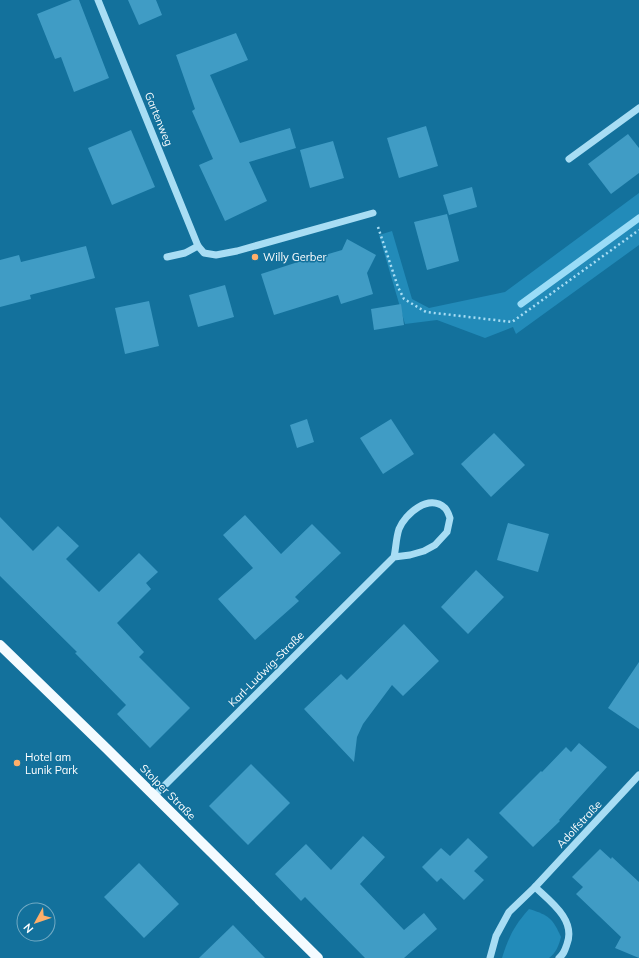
<svg xmlns="http://www.w3.org/2000/svg" width="639" height="958" font-family="Mulish,sans-serif">
<rect width="100%" height="100%" fill="#13719c"/>
<g fill="#228bb9">
<path d="M639,193V245L516,334L513,327L485,338L437,320L405,324L379,235L392,231L412,299L429,308L505,292Z"/>
<path d="M529,909C549,915 553,919 561,937C559,945 556,953 549,958H502C509,936 514,926 529,909Z"/>
</g>
<g fill="none" stroke-linecap="round" stroke-linejoin="round">
<path stroke="#9adcf7" stroke-width="7" d="M521,304L639,218"/>
</g>
<g fill="#409cc5">
<path d="M72,0H79L109,78L74,92L61,57L55,59L37,14Z"/>
<path d="M128,0H156L162,15L139,25Z"/>
<path d="M236,33L248,60L210,75L240,143L290,128L296,148L249,162L267,201L225,221L199,165L213,159L192,111L195,109L176,55Z"/>
<path d="M426,126L438,166L399,178L387,138Z"/>
<path d="M131,130L155,187L112,205L88,148Z"/>
<path d="M628,134L639,148V173L611,194L588,164Z"/>
<path d="M333,141L344,178L310,188L300,150Z"/>
<path d="M472,187L477,207L449,215L443,195Z"/>
<path d="M447,214L459,261L427,270L414,222Z"/>
<path d="M347,239L376,255L367,273L373,294L341,304L338,295L274,315L261,274L301,261V262L342,250Z"/>
<path d="M86,246L95,278L30,295L31,299L0,307V260L19,255L21,262Z"/>
<path d="M225,285L234,317L198,327L189,295Z"/>
<path d="M149,301L159,346L125,354L115,308Z"/>
<path d="M401,304L404,325L374,330L371,309Z"/>
<path d="M307,419L314,442L297,448L290,425Z"/>
<path d="M391,419L414,454L383,474L360,438Z"/>
<path d="M494,433L525,465L491,497L461,464Z"/>
<path d="M245,515L281,554L312,524L341,553L295,597L299,601L255,640L218,599L253,568L223,535Z"/>
<path d="M0,517L33,551L58,526L79,546L66,559L99,592L139,553L158,572L146,583L151,589L117,623L144,652L139,657L190,708L150,748L117,714L126,705L75,653L77,652L0,576Z"/>
<path d="M508,523L549,534L538,572L497,560Z"/>
<path d="M476,570L504,597L468,634L441,607Z"/>
<path d="M404,624L439,661L403,696L392,685L363,724L357,737L354,762L304,709L341,674L347,680Z"/>
<path d="M639,662V729L608,708Z"/>
<path d="M579,743L607,767L559,820L560,821L533,847L499,813L541,771L542,772L566,747L571,752Z"/>
<path d="M251,764L290,803L248,845L209,806Z"/>
<path d="M363,836L385,857L360,884L404,930L424,913L437,929L404,958H365L305,897L301,901L275,874L306,844L331,870Z"/>
<path d="M468,838L488,857L474,871L484,880L464,900L441,878L437,882L422,867L441,848L450,856Z"/>
<path d="M600,849L611,859L612,857L639,882V958L615,948L621,937L576,894L583,887L572,877Z"/>
<path d="M139,863L179,904L144,938L104,897Z"/>
<path d="M233,925L265,958H199Z"/>
</g>
<g fill="none" stroke-linecap="round" stroke-linejoin="round">
<path stroke="#a8ddf4" stroke-width="2.5" stroke-dasharray="2 3" stroke-linecap="butt" d="M378,227L398,287L404,299L426,312L512,322L639,230"/>
<g stroke="#a8ddf4" stroke-width="7">
<path d="M98,0L198,246L204,253L216,255L237,251L373,213"/>
<path d="M569,159L639,108"/>
<path d="M167,257L185,253L198,246"/>
<path d="M154,796L394,557L410,555L424,551L435,545L447,532L450,518C449,515 447,510 445,508C429,493 405,514 399,529C396,538 396,548 394,557"/>
<path d="M535,887C551,902 576,920 567,944C565,950 564,954 559,958"/>
<path d="M490,958L496,936L509,912L535,887L639,775"/>
</g>
<path stroke="#f4fbff" stroke-width="10" d="M0,645L106,748L318,958"/>
</g>
<g fill="#ffaf6a" stroke="#13719c" stroke-width="1.5">
<circle cx="255" cy="257" r="4"/>
<circle cx="17" cy="763" r="4"/>
</g>
<g text-anchor="middle" dominant-baseline="central" stroke-width="3" stroke-linejoin="round" paint-order="stroke">
<g font-size="11" fill="#fff" stroke="#13719c">
<text transform="translate(159 119) rotate(68)">Gartenweg</text>
<text transform="translate(266 669) rotate(-45)">Karl-Ludwig-Straße</text>
<text transform="translate(168 792) rotate(45)">Stolper Straße</text>
<text transform="translate(579 824) rotate(-47)">Adolfstraße</text>
</g>
<g font-size="11" fill="#fff" stroke="#13719c" text-anchor="start">
<text x="263" y="257">Willy Gerber</text>
<text x="25" y="757">Hotel am<tspan x="25" dy="13">Lunik Park</tspan></text>
</g>
</g>
<g transform="translate(36 922) rotate(230)"><circle r="19" fill="#13719c" stroke="#71aac4"/>
<path d="M0-3L7 15L0 10L-7 15Z" fill="#ffaf6a"/>
<text y="-6" font-size="11" font-weight="bold" text-anchor="middle" fill="#ffffff">N</text>
</g>
</svg>
